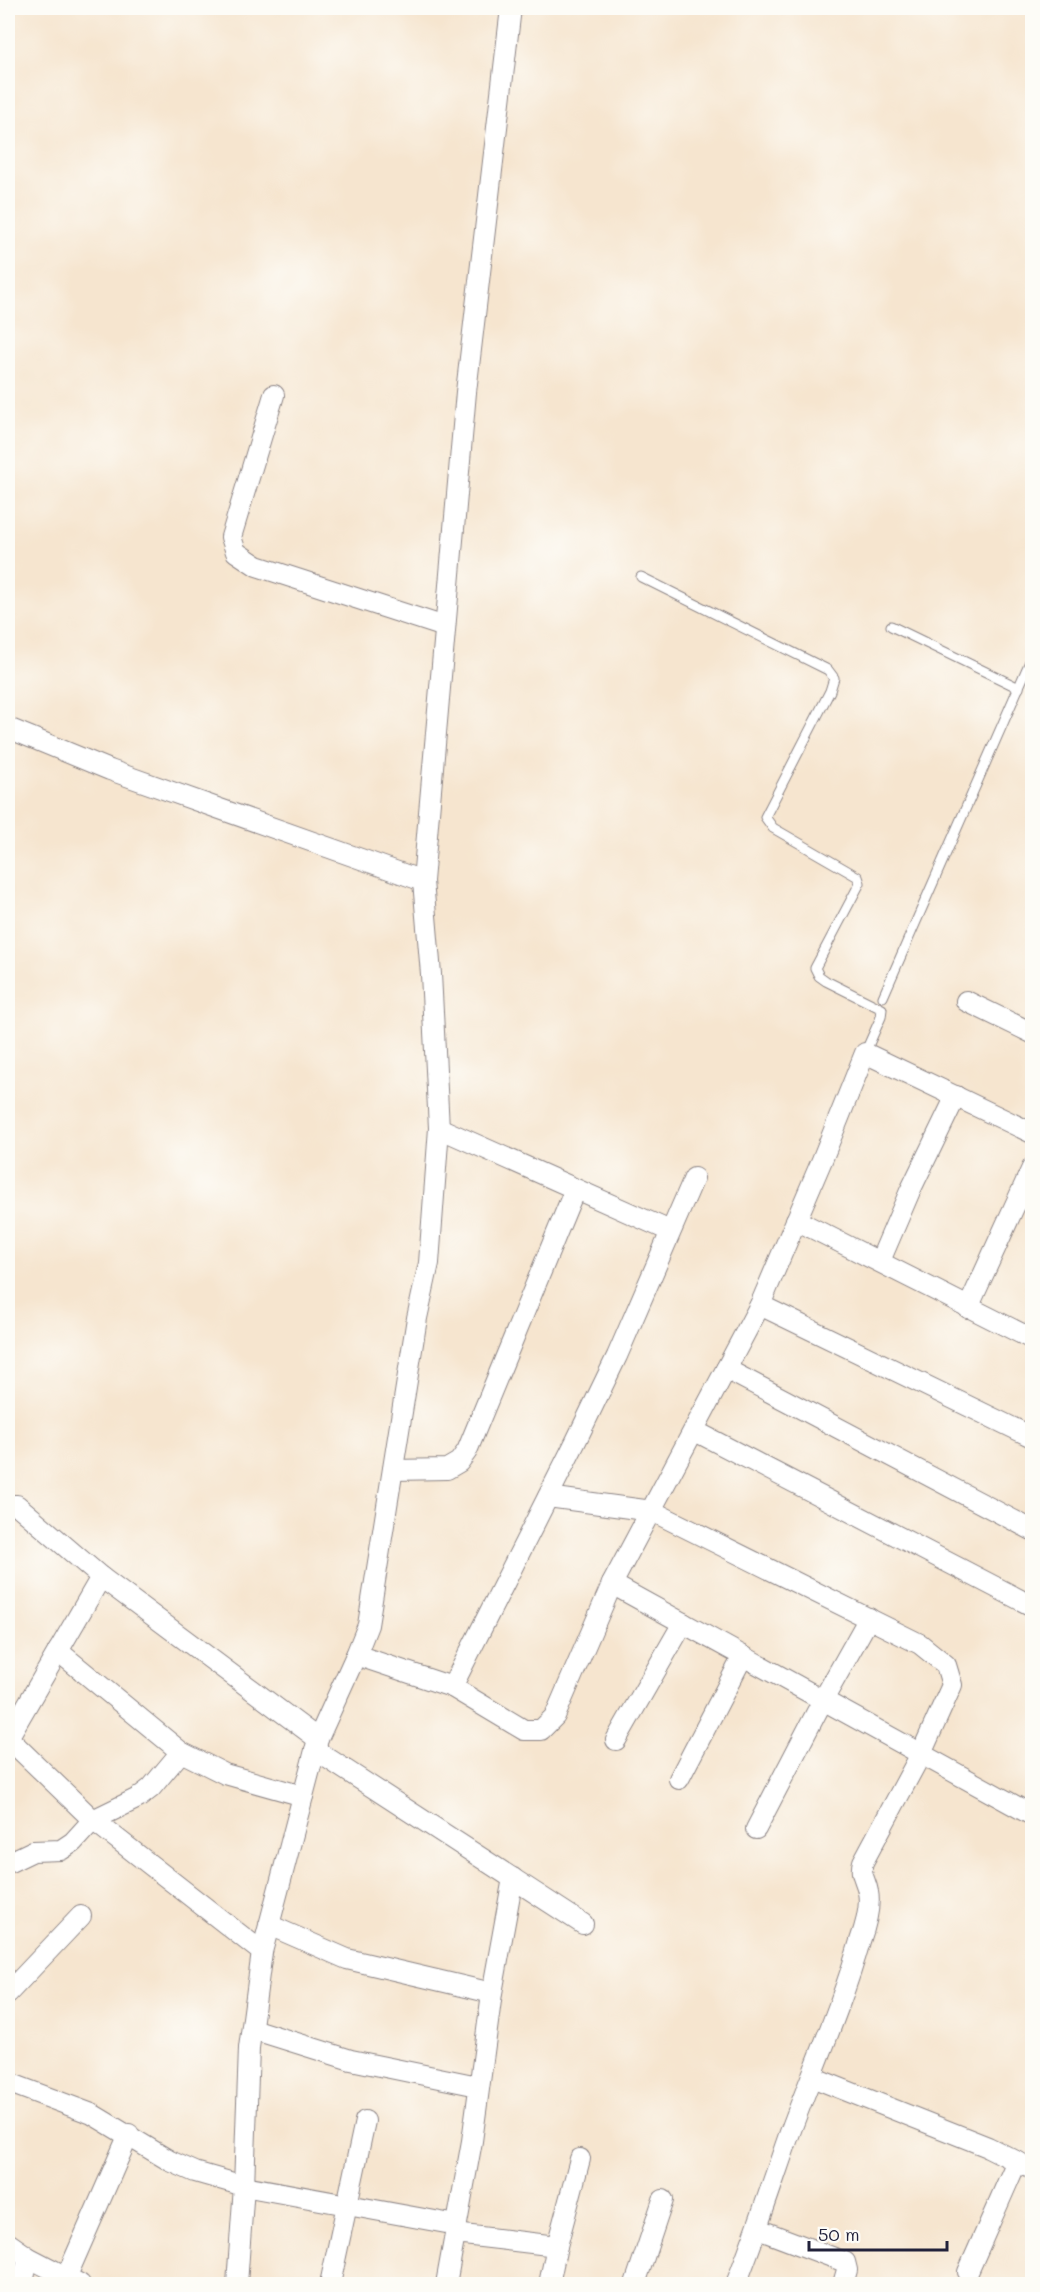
<svg xmlns="http://www.w3.org/2000/svg" width="1040" height="2292" font-family="Mali,sans-serif">
<rect width="100%" height="100%" fill="#fdfcf7"/>
<filter id="ink" filterUnits="userSpaceOnUse"><feTurbulence type="fractalNoise" baseFrequency=".0167" numOctaves="2"/><feDisplacementMap in="SourceGraphic" scale="12" xChannelSelector="R" yChannelSelector="G"/><feConvolveMatrix kernelMatrix="1 2 1 2 8 2 1 2 1" color-interpolation-filters="sRGB"/></filter>
<filter id="wash" filterUnits="userSpaceOnUse"><feTurbulence type="fractalNoise" baseFrequency=".008" numOctaves="4" result="noise"/><feDisplacementMap in="SourceGraphic" scale="24" xChannelSelector="R" yChannelSelector="G"/><feGaussianBlur stdDeviation="1.35" result="paint"/><feColorMatrix in="noise" values="0 0 0 0 0 0 0 0 0 0 0 0 0 0 0 0 0 1.4 0 .05"/><feComposite in="paint" operator="in"/></filter>
<g filter="url(#wash)">
<rect width="100%" height="100%" fill="#f6e5cf"/>
</g>
<g filter="url(#ink)">
<g fill="none" stroke-linecap="round" stroke-linejoin="round">
<g stroke="#8c8485" stroke-width="11">
<g id="lane">
<path d="M641,577L828,670L834,678L830,691L765,817L773,828L858,877L860,883L815,968L819,976L826,981L882,1009L881,1017L865,1053"/>
<path d="M891,626L1019,688"/>
<path d="M883,997L1032,657"/>
</g>
</g>
<g stroke="#8c8485" stroke-width="22">
<g id="street">
<path d="M274,395L231,537L236,552L257,566L445,627"/>
<path d="M8,728L110,770L423,881"/>
<path d="M966,1001L1032,1033"/>
<path d="M439,1128L670,1231"/>
<path d="M796,1220L1032,1339"/>
<path d="M880,1261L910,1191L956,1096"/>
<path d="M760,1305L1032,1437"/>
<path d="M968,1308L1032,1168"/>
<path d="M726,1369L1032,1530"/>
<path d="M695,1431L1032,1606"/>
<path d="M393,1470L447,1469L459,1462L467,1451L575,1189"/>
<path d="M548,1497L652,1511L920,1644L946,1665L952,1685L921,1754L863,1862C859,1875 866,1879 868,1892C871,1906 865,1927 860,1941C841,2008 812,2072 788,2138C771,2187 755,2236 736,2284"/>
<path d="M8,1505H17L101,1577L318,1739"/>
<path d="M612,1584L1032,1815"/>
<path d="M58,1651L181,1752L225,1774L303,1796"/>
<path d="M356,1655L452,1687L576,1441L617,1356L694,1178"/>
<path d="M452,1687L524,1730H541L555,1716L612,1584L760,1305L822,1160L865,1053L1032,1133"/>
<path d="M8,1738L101,1577"/>
<path d="M616,1740L683,1623"/>
<path d="M315,1750L583,1924"/>
<path d="M181,1752L151,1788L138,1798L93,1820L262,1952"/>
<path d="M679,1779L743,1656"/>
<path d="M756,1829L823,1700L869,1618"/>
<path d="M8,1863L33,1851L61,1850L73,1842L93,1820L8,1738"/>
<path d="M269,1925L347,1959L492,1993"/>
<path d="M8,1993L81,1916"/>
<path d="M252,2029L351,2060L478,2086"/>
<path d="M812,2077L988,2147L1032,2169"/>
<path d="M8,2085H15L92,2114L170,2161L195,2172L244,2186L457,2225"/>
<path d="M758,2229L845,2262L847,2270L843,2284"/>
<path d="M455,2234L557,2246L549,2284"/>
<path d="M8,2243L28,2257L80,2284"/>
<path d="M557,2246L580,2159"/>
<path d="M968,2272L1017,2161"/>
<path d="M66,2278L129,2134"/>
<path d="M23,2284L28,2257"/>
<path d="M237,2284L244,2186L249,2048L262,1952L318,1739L356,1655L368,1625L417,1318L429,1263L439,1128L431,974L423,881L466,392L511,8"/>
<path d="M330,2284L365,2121"/>
<path d="M446,2284L472,2141L492,1993L513,1878"/>
<path d="M635,2284L663,2200"/>
</g>
</g>
<use href="#lane" stroke="#fff" stroke-width="9"/>
<use href="#street" stroke="#fff" stroke-width="20"/>
</g>
</g>
<rect width="1040" height="2292" fill="none" stroke="#fdfcf7" stroke-width="30"/>
<path d="M809 2241v9h138v-9" fill="none" stroke="#22223b" stroke-width="3"/>
<text x="818" y="2241" font-size="18" fill="#22223b" stroke="#fdfcf7" stroke-width="4.5" paint-order="stroke">50 m</text>
</svg>
